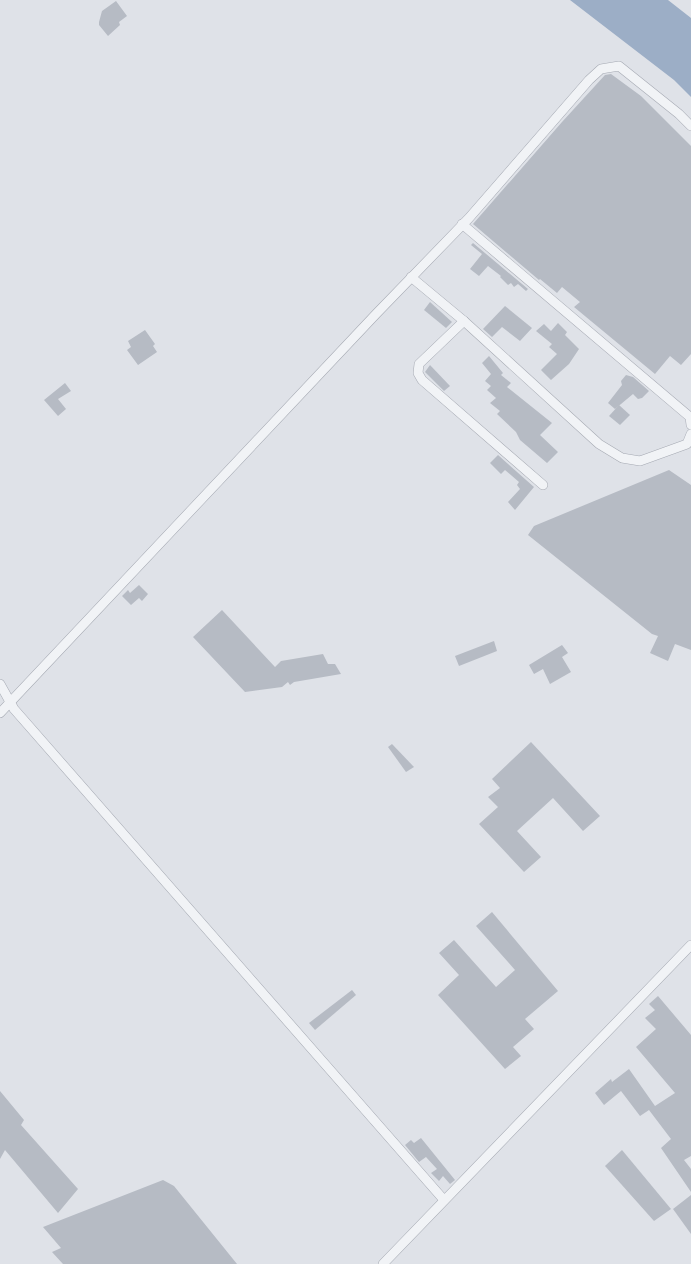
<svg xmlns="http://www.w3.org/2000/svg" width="691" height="1264" font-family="'PT Sans',sans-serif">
<rect width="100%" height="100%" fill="#dfe2e8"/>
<path fill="#9caec6" d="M570,0H668L691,18V97L674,80Z"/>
<g fill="#b6bbc4">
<path d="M116,1L127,16L119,22L120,25L108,36L99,25V22L102,11Z"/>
<path d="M611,74L641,96L691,146V354L681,365L670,356L655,374L574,307L580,302L562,287L557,293L540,279L539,280L473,224L562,122L605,75Z"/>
<path d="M473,243L528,289L526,291L518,284L514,287L511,283L508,285L500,277L501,276L488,266L479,276L470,269L482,254L471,245Z"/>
<path d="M430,302L452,322L446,328L424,310Z"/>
<path d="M505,306L532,328L520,341L502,327L492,337L483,329Z"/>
<path d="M558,323L567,332L565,335L579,349L569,364L551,380L541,370L557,354L549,347L552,344L536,331L544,324L551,331Z"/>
<path d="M145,330L155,344L153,346L157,352L138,365L127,350L131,347L128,341Z"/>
<path d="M489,356L503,373L501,375L511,383L507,387L552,423L540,435L558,452L547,463L520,440L516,432L497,414L500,411L490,403L496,398L487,390L491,386L485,381L491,374L482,363Z"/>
<path d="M430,365L450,386L444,391L425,372Z"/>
<path d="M626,375L633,377L649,391L642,398L638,399L633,394L615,409L608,403L622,385L621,381Z"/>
<path d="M65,383L71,391L58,399L66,409L58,416L44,400Z"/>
<path d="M619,405L630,415L620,425L609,416Z"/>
<path d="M498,455L534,487L515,510L508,502L520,489L517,485L519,482L505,470L501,474L490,463Z"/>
<path d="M669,470L691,485V650L675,644L668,661L650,653L658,636L652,634L528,535L534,526Z"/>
<path d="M139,585L148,594L142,601L139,598L131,605L122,596L128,590L130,593Z"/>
<path d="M222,610L275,667L281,661L323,654L328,664H335L341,674L294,682L290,685L288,682L282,687L245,692L193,637Z"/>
<path d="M494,641L497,651L459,666L455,656Z"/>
<path d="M562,645L568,653L562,657L571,672L550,684L543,669L534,674L529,665Z"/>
<path d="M531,742L600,816L583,831L553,798L517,831L541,857L524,872L479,824L498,807L488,797L500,788L492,779Z"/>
<path d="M392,744L414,767L406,772L388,747Z"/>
<path d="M492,912L558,991L525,1019L534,1029L513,1047L521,1056L505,1069L438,995L459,975L439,953L454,940L496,987L515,970L476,926Z"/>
<path d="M352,990L356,995L315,1030L309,1023Z"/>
<path d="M658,996L691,1035V1156L684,1160L691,1169V1192L661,1148L671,1139L649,1110L640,1116L621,1091L604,1105L595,1093L611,1079L612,1082L629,1069L655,1106L675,1093L636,1047L656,1029L645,1018L655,1010L649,1004Z"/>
<path d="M0,1091L24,1120L21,1125L78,1189L58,1213L5,1150L0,1159Z"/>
<path d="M421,1138L455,1180L450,1184L443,1176L439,1181L431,1173L437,1169L426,1157L419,1162L405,1145L411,1140L414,1143Z"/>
<path d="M622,1150L671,1209L654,1221L605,1166Z"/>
<path d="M163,1180L174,1186L237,1264H63L52,1252L61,1248L43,1227Z"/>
<path d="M691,1195V1234L673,1209Z"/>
</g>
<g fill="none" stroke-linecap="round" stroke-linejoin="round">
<g stroke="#a5a9b2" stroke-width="10">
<g id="street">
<path d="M462,224L690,417L691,425"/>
<path d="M411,277L464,321L599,444L622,458L640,461L687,444L691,434"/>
<path d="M464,321L419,364L418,373L422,380L543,485"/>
<path d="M0,684L14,709L444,1200"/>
<path d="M0,713L376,314L469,218L589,80L601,69L619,66L679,114L691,126"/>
<path d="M383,1264L691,945"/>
</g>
</g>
<use href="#street" stroke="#f1f3f6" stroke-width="9"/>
</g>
</svg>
